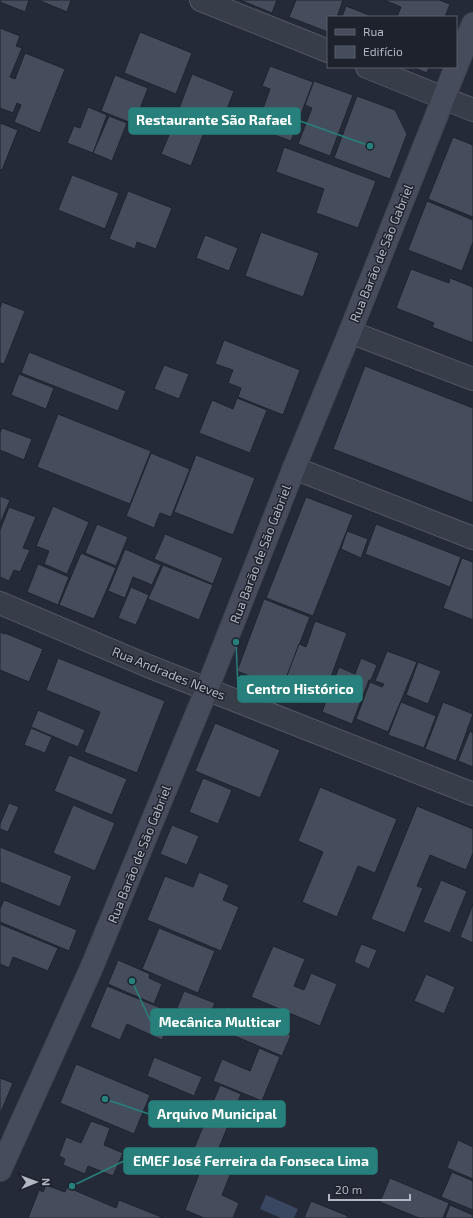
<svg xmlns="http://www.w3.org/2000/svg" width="473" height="1218" font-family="'Exo 2',sans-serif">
<rect width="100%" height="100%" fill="#242a38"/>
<path fill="#3a4760" d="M266,1195L298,1209L294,1218H281L260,1209Z"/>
<g fill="#454d5c" stroke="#1f242f">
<path d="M0,0H29L25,12L0,2Z"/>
<path d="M38,0H71L67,12Z"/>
<path d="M240,0H277L272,13Z"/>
<path d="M296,0H343L337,17H328V32L289,17Z"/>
<path d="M384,0H439L450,4L445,17H397L401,7Z"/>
<path d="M346,6L374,17H342Z"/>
<path d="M0,28L20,36L16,46L22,48L10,77L15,79L25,53L65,69L40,133L14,122L21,105L17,103L13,113L0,108Z"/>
<path d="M140,32L192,53L176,94L124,73Z"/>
<path d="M270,66L313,82L291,141L256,128L270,89L262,86Z"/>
<path d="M413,67H429L427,73Z"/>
<path d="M192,74L234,91L222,122L211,117L208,126L177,114Z"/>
<path d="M115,75L148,88L134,124L101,111Z"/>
<path d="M314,81L353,95L330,156L298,144L312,108L305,105Z"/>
<path d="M357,96L395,110L407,134L390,179L334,158Z"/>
<path d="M88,107L107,115L93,153L67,143L74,126L80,128Z"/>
<path d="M109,116L127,123L112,161L93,153Z"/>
<path d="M170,116L205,130L191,166L161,154L169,135L164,133Z"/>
<path d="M0,123L18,130L2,170H0Z"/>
<path d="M453,137L473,145V217L428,199Z"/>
<path d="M284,147L376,181L358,228L316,213L324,189L276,172Z"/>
<path d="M72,175L119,193L105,229L58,210Z"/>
<path d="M128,191L172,208L156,249L137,242L135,249L109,239Z"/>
<path d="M427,201L473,220V242L462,271L408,250Z"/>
<path d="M261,232L319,253L303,297L245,276Z"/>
<path d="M205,235L238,248L229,271L196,258Z"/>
<path d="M411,269L449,283L450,278L473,287V343L432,327L434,323L396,308Z"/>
<path d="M2,302L25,311L4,364L0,363V308Z"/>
<path d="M224,340L300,370L283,415L238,397L241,388L228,383L233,370L215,364Z"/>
<path d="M29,352L126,391L118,411L21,373Z"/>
<path d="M164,365L189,374L179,399L154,389Z"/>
<path d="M365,366L473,408V503L333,449Z"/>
<path d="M19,374L54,388L46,409L11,395Z"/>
<path d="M237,398L267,410L250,453L199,433L212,400L233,409Z"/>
<path d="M58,414L151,451L130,504L37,467Z"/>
<path d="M2,428L32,439L24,460L0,450V433Z"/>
<path d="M151,453L190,469L171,517L160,513L154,528L126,516Z"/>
<path d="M196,455L255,478L233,535L174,512Z"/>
<path d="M0,496L10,500L0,524Z"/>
<path d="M306,497L353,515L313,616L266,598Z"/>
<path d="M53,506L89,522L67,574L44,564L49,551L36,546Z"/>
<path d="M9,507L36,517L23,548L30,550L20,572L14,570L9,581L0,577V530Z"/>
<path d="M97,524L128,537L116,566L85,553Z"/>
<path d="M376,524L461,557L450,587L365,554Z"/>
<path d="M347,531L368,539L361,558L341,549Z"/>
<path d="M165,534L223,558L213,584L154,559Z"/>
<path d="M125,549L161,565L152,585L133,577L125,598L108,591Z"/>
<path d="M81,553L116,568L94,619L59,605Z"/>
<path d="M462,558L473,562V620L443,608Z"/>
<path d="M38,564L69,577L58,605L27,592Z"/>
<path d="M163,565L213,585L199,620L148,599Z"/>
<path d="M131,587L149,595L136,625L118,618Z"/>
<path d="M264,599L310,617L282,689L237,671Z"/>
<path d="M315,621L347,633L321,704L282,689L299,644L306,647Z"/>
<path d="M0,632L5,634V633L43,649L29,682L0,670Z"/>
<path d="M387,651L417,662L388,732L356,719L370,682L382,687L384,684L375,681Z"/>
<path d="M58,658L165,701L137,773L84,752L100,712L46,690Z"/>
<path d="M361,658L377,665L371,680H369L352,724L322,712L339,667L355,674Z"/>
<path d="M418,662L441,671L428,704L406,695Z"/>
<path d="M401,702L436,716L424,748L388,735Z"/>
<path d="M443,702L473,714L456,761L425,749Z"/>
<path d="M38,710L85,730L78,747L31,727Z"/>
<path d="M215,723L280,750L260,798L195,771Z"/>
<path d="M31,728L52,737L45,753L24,745Z"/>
<path d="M470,731L473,733V767L458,761Z"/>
<path d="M69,755L127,779L112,815L54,791Z"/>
<path d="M203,778L232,790L218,824L189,812Z"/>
<path d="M320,787L397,819L375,873L358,866L337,917L302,902L323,852L298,841Z"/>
<path d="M9,803L19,807L8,832L0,829V824Z"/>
<path d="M73,805L115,823L95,871L53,853Z"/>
<path d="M417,806L473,829V853L466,870L430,855L417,886L423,888L405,933L371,919Z"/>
<path d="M172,825L199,836L187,865L160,854Z"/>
<path d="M0,847L72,876L60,907L0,882Z"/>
<path d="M199,872L229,885L223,900L239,907L221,951L147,920L165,876L193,887Z"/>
<path d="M441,880L467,891L450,933L423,922Z"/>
<path d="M4,900L77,930L69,951L0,922V909Z"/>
<path d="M473,904V943L460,937Z"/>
<path d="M0,924L58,948L48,971L13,957L9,968L0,964Z"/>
<path d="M159,928L215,951L198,993L142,969Z"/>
<path d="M361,944L377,950L369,969L354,962Z"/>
<path d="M273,946L305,959L294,986L304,990L311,973L337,984L320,1026L251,997Z"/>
<path d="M118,960L150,974L149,978L162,984L154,1004L108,984Z"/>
<path d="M426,974L455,987L444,1014L414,1001Z"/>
<path d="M107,986L173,1013L162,1040L127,1024L120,1040L90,1027Z"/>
<path d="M184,991L215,1003L207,1021L177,1008Z"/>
<path d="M227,1007L291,1035L282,1056L218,1029Z"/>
<path d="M259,1048L280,1057L262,1101L213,1081L222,1059L250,1071Z"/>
<path d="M154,1057L202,1077L194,1096L147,1076Z"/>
<path d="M76,1064L150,1095L134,1134L60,1103Z"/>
<path d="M0,1078L13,1083L0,1114Z"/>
<path d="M220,1085L241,1094L212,1165L191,1156Z"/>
<path d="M91,1121L110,1128L104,1145L123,1153L113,1176L88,1166L85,1174L63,1165L65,1159L59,1156L66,1137L81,1143Z"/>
<path d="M458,1140L473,1147V1179L447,1168Z"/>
<path d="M203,1164L230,1175L222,1195L239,1203L233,1218H204L185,1210Z"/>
<path d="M452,1172L473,1181V1210L441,1197Z"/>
<path d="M390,1178L449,1203L443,1218H419L380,1202Z"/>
<path d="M46,1185L65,1192L67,1187L116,1208L119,1200L164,1218H28L39,1190L43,1192Z"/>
<path d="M311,1201L348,1216L347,1218H304Z"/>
<path d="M450,1205L473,1215V1218H445Z"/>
</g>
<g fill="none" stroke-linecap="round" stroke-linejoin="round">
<g stroke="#525763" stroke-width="24">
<g id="minor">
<path d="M201,0L328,51"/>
<path d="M367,67L473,110"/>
<path d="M350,332L473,379"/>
<path d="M294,468L473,538"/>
</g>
</g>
<g stroke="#525763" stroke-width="24">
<path id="tertiary" d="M0,603L148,666L473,794"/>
</g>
<g stroke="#404651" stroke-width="24">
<g id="secondary">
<path d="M456,67L473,24"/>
<path d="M0,1170L91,969L207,689L294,468L350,332L456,67"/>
</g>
</g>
<use href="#minor" stroke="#373d49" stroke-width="22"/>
<use href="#tertiary" stroke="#373d49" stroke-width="22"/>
<use href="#secondary" stroke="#464c5b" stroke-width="22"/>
</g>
<g text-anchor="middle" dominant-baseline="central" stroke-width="3" stroke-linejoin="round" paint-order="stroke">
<g font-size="13" fill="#b2b7c4" stroke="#1d222d">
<text transform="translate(381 253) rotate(-68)">Rua Barão de São Gabriel</text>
<text transform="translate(260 554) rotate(-69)">Rua Barão de São Gabriel</text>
<text transform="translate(169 673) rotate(22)">Rua Andrades Neves</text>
<text transform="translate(139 854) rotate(-68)">Rua Barão de São Gabriel</text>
</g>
</g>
<path fill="none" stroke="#27807b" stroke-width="1.5" d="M370 146L300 121M236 642L238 689M132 981L151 1022M105 1099L149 1114M72 1186L124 1161"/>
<g fill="#27807b" stroke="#1d222d" stroke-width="1.5">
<circle cx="370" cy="146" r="4"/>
<circle cx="236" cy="642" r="4"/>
<circle cx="132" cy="981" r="4"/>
<circle cx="105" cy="1099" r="4"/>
<circle cx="72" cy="1186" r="4"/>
</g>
<g fill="#27807b" stroke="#27807b" stroke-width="1.5">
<rect x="129" y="108" width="171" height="26" rx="4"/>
<rect x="238" y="676" width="124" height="26" rx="4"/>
<rect x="151" y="1009" width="138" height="26" rx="4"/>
<rect x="149" y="1101" width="136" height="26" rx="4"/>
<rect x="124" y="1148" width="253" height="26" rx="4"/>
</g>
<g font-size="14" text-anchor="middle" font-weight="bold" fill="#fff">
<text x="214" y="125">Restaurante São Rafael</text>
<text x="300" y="694">Centro Histórico</text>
<text x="220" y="1027">Mecânica Multicar</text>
<text x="217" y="1119">Arquivo Municipal</text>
<text x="251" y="1166">EMEF José Ferreira da Fonseca Lima</text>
</g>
<rect x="327" y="16" width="130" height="52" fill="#1d222d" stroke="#595e69"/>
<rect x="335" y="29" width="20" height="6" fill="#464c5b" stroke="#595e69"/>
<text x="363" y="36" font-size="12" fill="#b2b7c4">Rua</text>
<rect x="335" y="46" width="20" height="12" fill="#454d5c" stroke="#595e69"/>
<text x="363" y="56" font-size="12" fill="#b2b7c4">Edifício</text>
<g transform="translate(36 1182) rotate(89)" stroke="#1d222d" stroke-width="3" paint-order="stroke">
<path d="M0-3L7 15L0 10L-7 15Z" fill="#b2b7c4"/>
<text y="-6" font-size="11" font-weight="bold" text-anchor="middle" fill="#b2b7c4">N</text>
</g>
<path d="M329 1194v6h81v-6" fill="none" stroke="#b2b7c4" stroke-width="2"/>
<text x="335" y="1194" font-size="12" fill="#b2b7c4" stroke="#1d222d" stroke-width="3" paint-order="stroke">20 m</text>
</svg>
